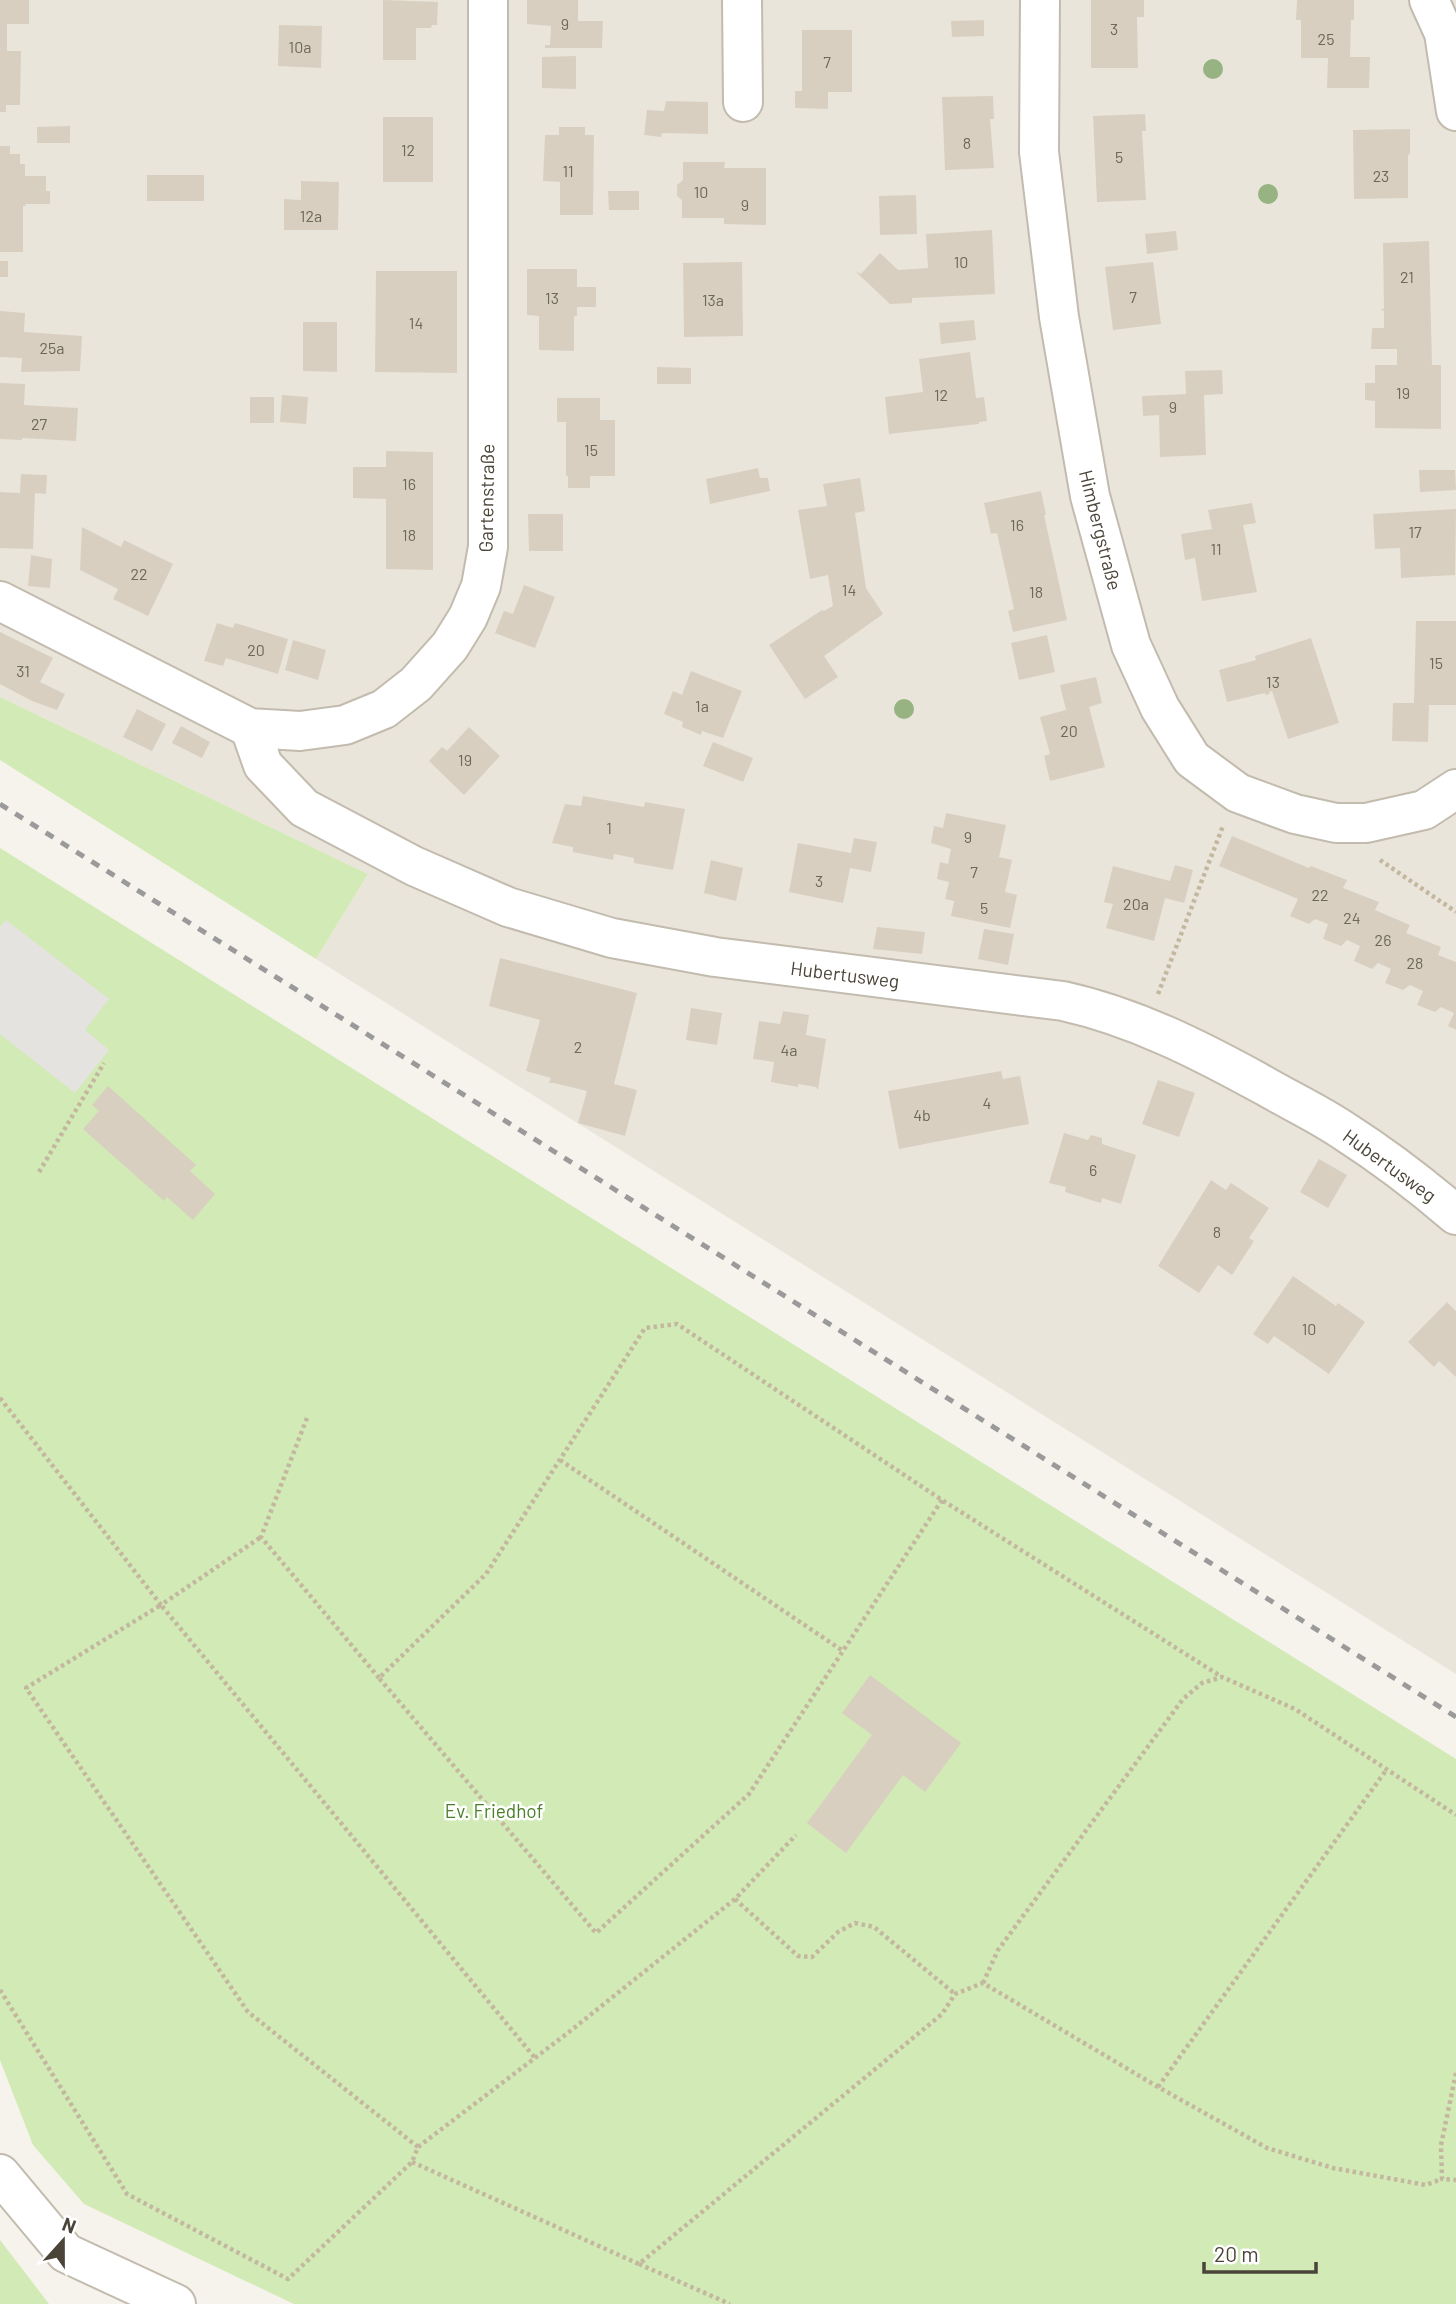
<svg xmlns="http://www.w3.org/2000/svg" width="1456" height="2304" font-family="Barlow,sans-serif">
<rect width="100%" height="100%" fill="#f6f3ec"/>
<path fill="#eae5da" d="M0,0H1456V1674L316,959L368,874L0,697Z"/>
<g fill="#d2eab5">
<path d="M0,697L368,874L316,959L0,760Z"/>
<path d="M0,848L1456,1759V2304H294L84,2204L33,2145L0,2060Z"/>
<path d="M0,2240L49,2304H0Z"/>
</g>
<path fill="#e5e3e0" d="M6,920L109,999L85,1030L109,1050L75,1093L0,1034V927Z"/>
<g fill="#d8cfc1">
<path d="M0,0H29V24H7V51H21L20,105H6V112H0Z"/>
<path d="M383,0L438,2L437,25H432L431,28H416V60H383Z"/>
<path d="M527,0H578V21H603L602,48H545V45H550L551,26L527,24Z"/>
<path d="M1091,0H1144V17H1137L1138,68H1091Z"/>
<path d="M1297,0H1354V20H1351L1350,57H1370L1369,88H1327L1328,58H1301V20H1296Z"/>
<path d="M984,20V36L952,37L951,21Z"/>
<path d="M279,25L322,26L321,68L278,66Z"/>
<path d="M802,30H852V92H828V109L795,108V91H802Z"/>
<path d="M576,56V89L542,88V57Z"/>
<path d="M993,96L994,119H990L994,168L945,170L942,97Z"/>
<path d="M666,101L708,102V134L662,133L661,137L644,135L647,110L664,111Z"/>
<path d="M1145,114L1146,131H1142L1146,200L1097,202L1093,116Z"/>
<rect x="383" y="117" width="50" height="65"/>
<path d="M70,126V143H37V127Z"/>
<path d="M559,127H585V135H594L593,215H560V182L543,181L545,135H559Z"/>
<path d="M1410,129V155L1408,154V198L1354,199L1353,130Z"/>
<path d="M0,146H10V154H20V164H25V176H46V191H50V204H25L26,206H23V252H0Z"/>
<path d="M683,162H725L724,168H766V225L724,224V218H682V200L677,196V185L683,180Z"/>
<rect x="147" y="175" width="57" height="26"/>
<path d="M301,181L339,182L338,230H284V199L301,200Z"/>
<path d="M608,191H639V210H609Z"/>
<path d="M916,195L917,234L880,235L879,196Z"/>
<path d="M992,230L995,294L912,298V303L890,304L855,271L861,274L880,253L898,270L928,268L926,234Z"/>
<path d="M1176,231L1178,250L1147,254L1145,234Z"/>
<path d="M1429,241L1432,365H1441V429L1375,428V401L1365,400V383H1375V365H1397V349H1371L1372,328H1384V311L1380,309H1384L1383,243Z"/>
<rect x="0" y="261" width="8" height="16"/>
<path d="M742,262L743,336L684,337L683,263Z"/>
<path d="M1153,262L1161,324L1113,330L1105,267Z"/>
<path d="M527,269H577V287H596V307H577V316H574V351L539,350V316L527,315Z"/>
<path d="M376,271H457V373L375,372Z"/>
<path d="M0,311L25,313L24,332L82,336L80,371L21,372L22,358L0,357Z"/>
<path d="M974,320L976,340L941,344L939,323Z"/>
<path d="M303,322H337V372L303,371Z"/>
<path d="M970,352L976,398L984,397L987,421L979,422V424L889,434L885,397L923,392L919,359Z"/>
<path d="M657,367L691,368V384H657Z"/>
<path d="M1222,370L1223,394L1204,395L1206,455L1160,457L1159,415L1143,416L1142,396L1186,394L1185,371Z"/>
<path d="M0,383L25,384L24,405L78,408L76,441L22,438V440L0,439Z"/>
<path d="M282,395L308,397L306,424L280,422Z"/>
<rect x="250" y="397" width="24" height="26"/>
<path d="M557,398H600V420H615V476H590V488H568V476H566V422H557Z"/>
<path d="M386,451L433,452V570L386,569V499L353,498V467H386Z"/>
<path d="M758,468L760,478H768L770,491L710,504L706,479Z"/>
<path d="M1419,470H1455L1456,490L1420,492Z"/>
<path d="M21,474L47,475L46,494L35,493L33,549L0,548V492L20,493Z"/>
<path d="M860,478L865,511L855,513L866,588L883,614L824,656L838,677L805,699L769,645L822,610L824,611L833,606L828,575L810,579L798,510L827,506L823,484Z"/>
<path d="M1041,491L1046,515H1044L1067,620L1013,632L1008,611L1014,609L997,533L991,534L984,503Z"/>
<path d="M1252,503L1256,523L1243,525L1257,592L1202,601L1195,558L1185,560L1181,534L1212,529L1208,510Z"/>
<path d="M1456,509L1455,575L1401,578L1400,548L1375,549L1373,514Z"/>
<path d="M528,514H563V551H529Z"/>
<path d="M82,527L121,547L124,540L173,564L148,616L113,599L118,589L80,570Z"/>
<path d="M31,555L52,559L50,588L28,586Z"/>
<path d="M524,585L555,597L535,648L495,633L504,611L513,614Z"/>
<path d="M1416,621H1456V705H1429L1428,742L1392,741L1393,703H1414Z"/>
<path d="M217,623L233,628L235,623L288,639L278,674L226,658L223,666L204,661Z"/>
<path d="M0,632L53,658L40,682L65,694L57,710L32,701L0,684Z"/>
<path d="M1047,635L1055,672L1019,680L1011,643Z"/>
<path d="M1311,638L1339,723L1288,739L1272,691L1269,692L1270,694L1265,695V693L1227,702L1219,670L1256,660L1255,656Z"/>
<path d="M293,640L326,650L318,680L285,670Z"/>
<path d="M691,671L742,691L723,738L702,731L701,735L682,727L683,722L664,714L673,691L682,695Z"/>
<path d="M1096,677L1102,703L1089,707L1105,767L1050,781L1044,756L1050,754L1040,717L1066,710L1060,685Z"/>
<path d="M137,709L166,724L152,751L123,737Z"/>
<path d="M181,726L210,742L202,758L172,743Z"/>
<path d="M469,727L500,756L464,795L429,761L442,747L447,751Z"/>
<path d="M713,742L753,758L743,782L703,766Z"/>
<path d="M583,796L644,807L645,802L685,809L673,870L634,863V858L614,854L613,860L573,852V847L552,843L565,804L581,806Z"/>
<path d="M946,813L1006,825L999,857L1012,860L1005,892L1017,895L1010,928L951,916L954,901L945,899L949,882L937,879L940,862L948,864L951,849L931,843L934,826L943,828Z"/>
<path d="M1232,836L1309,868L1311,866L1347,880L1343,888L1379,902L1375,910L1410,925L1406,933L1441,947L1438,955L1456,962V1030L1448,1026L1454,1013L1441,1007L1435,1012L1417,1005L1423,991L1410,985L1403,990L1385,983L1391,969L1378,963L1372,969L1354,961L1360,946L1347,940L1341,946L1323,939L1328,924L1315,919L1309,924L1290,916L1298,899L1219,866Z"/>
<path d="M854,838L877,842L871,872L850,868L843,903L789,892L798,843L851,853Z"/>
<path d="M711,860L743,868L736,901L704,893Z"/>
<path d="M1175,865L1193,870L1184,903L1165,898L1154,941L1106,928L1113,904L1104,902L1113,866L1170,881Z"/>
<path d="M877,927L925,932L922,954L873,949Z"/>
<path d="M984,929L1014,934L1008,965L978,959Z"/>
<path d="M500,958L637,993L614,1084L637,1090L625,1136L578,1123L587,1091L554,1083H549L551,1078L526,1071L540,1020L489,1006Z"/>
<path d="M691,1008L722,1013L717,1045L686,1040Z"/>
<path d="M783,1011L809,1015L806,1035L826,1039L818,1090L816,1087L798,1084V1087L771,1082L774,1062L753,1059L759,1021L780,1024Z"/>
<path d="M1001,1071L1003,1079L1020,1076L1029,1124L899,1149L888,1091Z"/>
<path d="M1158,1080L1195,1093L1179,1137L1142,1124Z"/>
<path d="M108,1086L196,1165L190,1171L215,1194L193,1220L167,1197L164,1201L83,1129L99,1111L92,1105Z"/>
<path d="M1064,1133L1088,1140L1091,1135L1102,1138V1144L1136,1155L1121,1204L1102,1198L1101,1203L1065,1192L1066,1187L1049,1183Z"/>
<path d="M1319,1159L1347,1175L1328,1208L1300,1192Z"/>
<path d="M1211,1180L1226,1190L1231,1183L1269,1208L1249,1238L1254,1241L1232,1275L1218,1265L1199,1293L1158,1266Z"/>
<path d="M1293,1276L1336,1306L1338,1303L1365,1322L1329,1374L1274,1336L1268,1344L1253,1334Z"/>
<path d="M1447,1302L1456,1311V1377L1439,1361L1434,1367L1408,1342Z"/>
<path d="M870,1675L961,1743L925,1792L903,1775L846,1853L807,1823L872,1735L842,1713Z"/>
</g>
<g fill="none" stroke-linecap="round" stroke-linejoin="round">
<g stroke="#c2bbae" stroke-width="42">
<g id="minor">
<path d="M742,0L743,102"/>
<path d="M1040,0L1039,152L1059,317L1090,496L1131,645L1160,708L1192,759L1238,793L1295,814L1336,823H1366L1424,810L1456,789"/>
<path d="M1429,0L1444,33L1456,111"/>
<path d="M0,601L250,728L300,731L345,725L384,709L416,684L450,646L468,617L481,586L488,547V0"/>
<path d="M250,728L263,765L304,808L414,866L508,907L612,938L715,957L1063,1001C1135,1017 1200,1050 1265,1086C1291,1101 1319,1114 1344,1131C1383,1156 1421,1185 1456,1215"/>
<path d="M0,2174L66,2253L176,2304"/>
</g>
</g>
<g stroke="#c4b79f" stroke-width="4.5" stroke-dasharray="3.5 3.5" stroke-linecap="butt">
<path d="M1380,860L1456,912"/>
<path d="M1158,994L1223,826"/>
<path d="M39,1172L104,1063"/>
<path d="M0,1398L161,1605L261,1537"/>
<path d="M307,1418L261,1537L379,1678"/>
<path d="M560,1460L843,1651"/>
<path d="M942,1500L749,1794L596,1933L379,1678L486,1574L645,1328L677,1324L942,1500L1222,1677"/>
<path d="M735,1899L798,1956L812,1957L838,1932L855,1923L874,1927L955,1994"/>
<path d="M983,1983L998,1950L1183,1699L1202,1683L1222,1677L1295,1709L1456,1815"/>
<path d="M0,1990L127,2194L288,2279L412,2162L418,2147L569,2032L735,1899L796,1835"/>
<path d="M1456,2073L1441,2145L1442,2179L1456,2180"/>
<path d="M1158,2087L1387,1769"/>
<path d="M418,2147L248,2012L26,1688L161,1605L535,2058"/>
<path d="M412,2162L639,2264L942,2014L955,1994L983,1983L1158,2087L1267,2148L1333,2168L1426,2185L1442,2179"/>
<path d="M639,2264L730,2304"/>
</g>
<use href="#minor" stroke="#fff" stroke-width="38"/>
<path stroke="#9a9a9a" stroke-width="5" stroke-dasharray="9 9" stroke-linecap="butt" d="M0,804L1456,1717"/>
</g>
<g fill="#97b381">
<circle cx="1213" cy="69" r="10"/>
<circle cx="1268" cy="194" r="10"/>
<circle cx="904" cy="709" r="10"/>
</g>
<g text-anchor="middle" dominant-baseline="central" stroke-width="5" stroke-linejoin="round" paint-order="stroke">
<g font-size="16" fill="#6e675b">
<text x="565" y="23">9</text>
<text x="1114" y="28">3</text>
<text x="1326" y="38">25</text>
<text x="300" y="46">10a</text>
<text x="827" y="61">7</text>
<text x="967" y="142">8</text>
<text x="408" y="149">12</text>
<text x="1119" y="156">5</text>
<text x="568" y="170">11</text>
<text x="1381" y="175">23</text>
<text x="701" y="191">10</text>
<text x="745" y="204">9</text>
<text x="311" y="215">12a</text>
<text x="961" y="261">10</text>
<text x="1407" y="276">21</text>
<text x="1133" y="296">7</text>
<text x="552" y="297">13</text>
<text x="713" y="299">13a</text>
<text x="416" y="322">14</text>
<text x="52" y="347">25a</text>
<text x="1403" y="392">19</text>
<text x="941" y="394">12</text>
<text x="1173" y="406">9</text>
<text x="39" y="423">27</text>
<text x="591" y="449">15</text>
<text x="409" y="483">16</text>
<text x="1017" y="524">16</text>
<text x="1415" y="531">17</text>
<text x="409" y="534">18</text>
<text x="1216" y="548">11</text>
<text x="139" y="573">22</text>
<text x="849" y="589">14</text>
<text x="1036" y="591">18</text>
<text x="256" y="649">20</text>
<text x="1436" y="662">15</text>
<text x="23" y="670">31</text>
<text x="1273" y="681">13</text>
<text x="702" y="705">1a</text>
<text x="1069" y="730">20</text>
<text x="465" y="759">19</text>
<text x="609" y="827">1</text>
<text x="968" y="836">9</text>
<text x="974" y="871">7</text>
<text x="819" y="880">3</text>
<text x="1320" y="894">22</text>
<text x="1136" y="903">20a</text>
<text x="984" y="907">5</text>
<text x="1352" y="917">24</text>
<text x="1383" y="939">26</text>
<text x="1415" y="962">28</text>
<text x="578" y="1046">2</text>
<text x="789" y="1049">4a</text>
<text x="987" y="1102">4</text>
<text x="922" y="1114">4b</text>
<text x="1093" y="1169">6</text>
<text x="1217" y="1231">8</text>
<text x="1309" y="1328">10</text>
</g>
<g font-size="19" fill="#4b4439" stroke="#fff">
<text transform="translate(486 498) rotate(-89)">Gartenstraße</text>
<text transform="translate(1101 530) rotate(76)">Himbergstraße</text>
<text transform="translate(845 974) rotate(7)">Hubertusweg</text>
<text transform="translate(1390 1165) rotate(36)">Hubertusweg</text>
</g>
<g font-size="19" fill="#4a7f2a" stroke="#fff">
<text x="494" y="1810">Ev. Friedhof</text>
</g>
</g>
<g transform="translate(63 2241) rotate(21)" stroke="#ffffff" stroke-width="5" paint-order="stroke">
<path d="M0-5L12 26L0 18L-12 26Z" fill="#4b4439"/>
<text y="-10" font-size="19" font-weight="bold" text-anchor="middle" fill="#4b4439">N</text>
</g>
<path d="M1204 2262v10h112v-10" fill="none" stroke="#4b4439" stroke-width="3.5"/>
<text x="1214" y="2262" font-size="21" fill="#4b4439" stroke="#ffffff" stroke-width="5" paint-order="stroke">20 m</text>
</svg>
